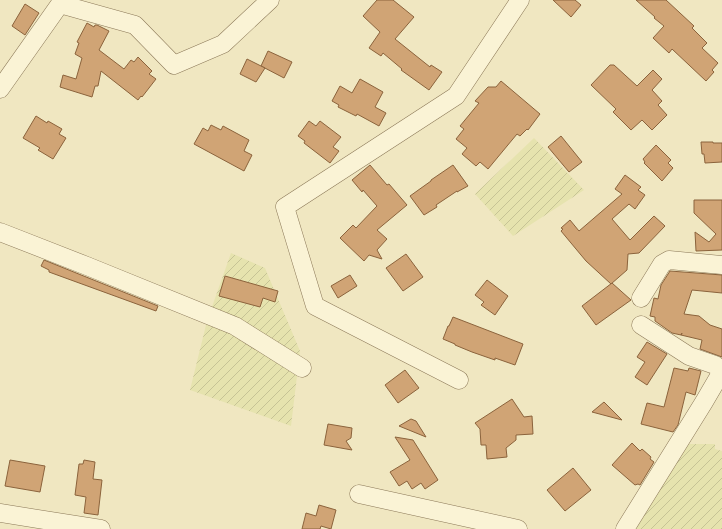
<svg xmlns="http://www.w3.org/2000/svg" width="722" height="529" font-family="'Roboto Serif',serif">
<defs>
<pattern id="farmland-furrows" width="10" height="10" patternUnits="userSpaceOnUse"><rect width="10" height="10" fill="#e6e3ae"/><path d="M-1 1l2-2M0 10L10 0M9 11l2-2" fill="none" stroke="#c6c395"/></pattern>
</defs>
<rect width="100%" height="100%" fill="#f0e7c1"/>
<g fill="url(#farmland-furrows)">
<path d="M534,138L584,190L513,236L475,194Z"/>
<path d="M231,253L265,268L300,351L291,426L190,390L207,321Z"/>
<path d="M683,444H715V449L722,451V529H630Z"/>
</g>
<g fill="#d0a475" stroke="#8b633c">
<path d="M377,0H393L414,17L395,39L430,67L431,65L442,72L429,90L401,70L402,69L383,53L381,56L369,48L380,32L363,16Z"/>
<path d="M553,0H575L581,5L571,17Z"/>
<path d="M636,0H666L694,26L692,28L707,43L702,48L718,63L712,70L714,72L706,81L672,49L669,53L653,38L664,26L654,18L655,17Z"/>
<path d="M25,4L39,13L25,35L12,26Z"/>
<path d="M87,23L94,27L95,25H97L109,31L99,50L124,69L131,60L134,62L138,57L152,71L149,74L156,79L142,97L141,96L138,100L101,71L98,86H95L92,97L60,87L63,75L76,79L82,58L75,54L79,43L77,42Z"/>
<path d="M268,51L292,62L284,78L261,66Z"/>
<path d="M247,59L265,68L256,82L240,74Z"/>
<path d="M610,65H614L637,86L653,70L662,79L652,90L662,101L658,105L667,115L652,130L642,120L631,130L613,112L616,109L591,85Z"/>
<path d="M360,79L383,92L375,107L386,113L379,126L357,114L356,116L338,107L339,105L332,101L340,86L352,93Z"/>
<path d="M501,81L540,114L528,130L527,129L520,136L517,134L488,169L480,162L476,166L462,154L467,148L456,139L464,129L460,126L479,103L475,101L488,87H496Z"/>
<path d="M36,116L47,123L48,121L62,129L59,134L66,138L53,159L38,150L40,148L23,138Z"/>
<path d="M309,121L316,126L320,121L341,137L333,147L339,151L330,163L304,143L305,141L298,136Z"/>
<path d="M211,125L221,130L223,126L249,140L244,151L252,155L244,171L194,144L203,128L208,131Z"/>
<path d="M561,136L582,162L569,172L548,147Z"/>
<path d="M701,142H713V143H722V162L705,163L704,154H702Z"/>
<path d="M656,145L671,160L668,163L673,168L662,181L644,163L645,162L643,159Z"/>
<path d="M370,165L387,185L389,184L407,205L377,230L387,239L377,250L382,259L369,255L364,261L340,238L353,225L356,228L377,206L363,190L362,192L352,180Z"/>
<path d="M453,165L468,186L457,192V191L436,205L437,207L424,215L410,196L431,181V180Z"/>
<path d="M625,175L641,187L638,190L645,195L635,209L629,204L612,219L630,240L654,216L665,226L639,253L628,254L627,270L611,284L586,261L561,231L563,229L561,228L570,220L579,231L622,194L615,189Z"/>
<path d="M694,200H722V250L696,251L695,232L709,242L716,234L694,213Z"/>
<path d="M406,254L423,277L403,291L386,268Z"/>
<path d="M44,260L158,306L156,311L49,272V270L41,266Z"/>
<path d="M670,271L722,275V293L692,290L684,314L699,316L710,325L722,329V357L700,349L702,340L681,335L682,333L681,335L672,333L655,321V317L650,316L654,298L658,299L661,285Z"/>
<path d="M350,275L357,286L338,298L331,286Z"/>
<path d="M225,276L278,291L275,302L263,298L260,307L219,296Z"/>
<path d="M487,280L508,296L495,315L481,305L484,302L475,295Z"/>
<path d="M612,283L631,300L596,325L582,306Z"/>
<path d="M453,317L523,344L515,365L495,358V360L472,352L455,345V344L443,339L448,326H449Z"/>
<path d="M647,342L667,354L647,385L635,377L645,362L637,357Z"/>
<path d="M674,368L688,371L689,368L701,371L695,395L686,392L678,425L673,432L641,424L647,403L664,407Z"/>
<path d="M405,370L419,388L398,403L385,385Z"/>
<path d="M512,399L524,417L532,416L533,434L516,435V440L506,448L507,457L487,459L486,445H481L480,429L475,423Z"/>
<path d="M604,402L622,420L592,412Z"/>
<path d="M411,419L416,421L426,437L399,426Z"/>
<path d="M328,424L352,428L351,438L346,441L352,450L324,445Z"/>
<path d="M395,437L413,440L438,480L425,489L421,483L412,489L407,481L399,486L390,472L410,460Z"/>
<path d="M632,443L640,451L642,449L651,457L650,459L654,462L640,485L638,484L635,485L612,465Z"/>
<path d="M10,460L45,466L40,492L5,486Z"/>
<path d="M84,460L95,462L93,479L102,480L98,515L84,513L86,497L75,495L79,464H83Z"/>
<path d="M573,468L591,490L565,511L547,490Z"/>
<path d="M319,505L336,510L331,529L321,526L320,529H302L306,513L316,516Z"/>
</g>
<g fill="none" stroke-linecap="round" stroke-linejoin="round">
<g stroke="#8b7858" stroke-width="19">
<g id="minor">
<path d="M0,89L60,4L135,25L174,65L223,44L270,0"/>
<path d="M0,232L87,266L235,326L302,368"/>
<path d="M641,298L662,264L669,260L722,265"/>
<path d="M459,380L315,306L285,207L456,96L520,0"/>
<path d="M359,494L518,529"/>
<path d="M0,513L101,529"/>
<path d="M625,529L704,402L718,378L720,372L719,368L715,365L689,356L641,325"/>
</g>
</g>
<use href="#minor" stroke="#faf3d5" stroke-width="18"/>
</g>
</svg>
